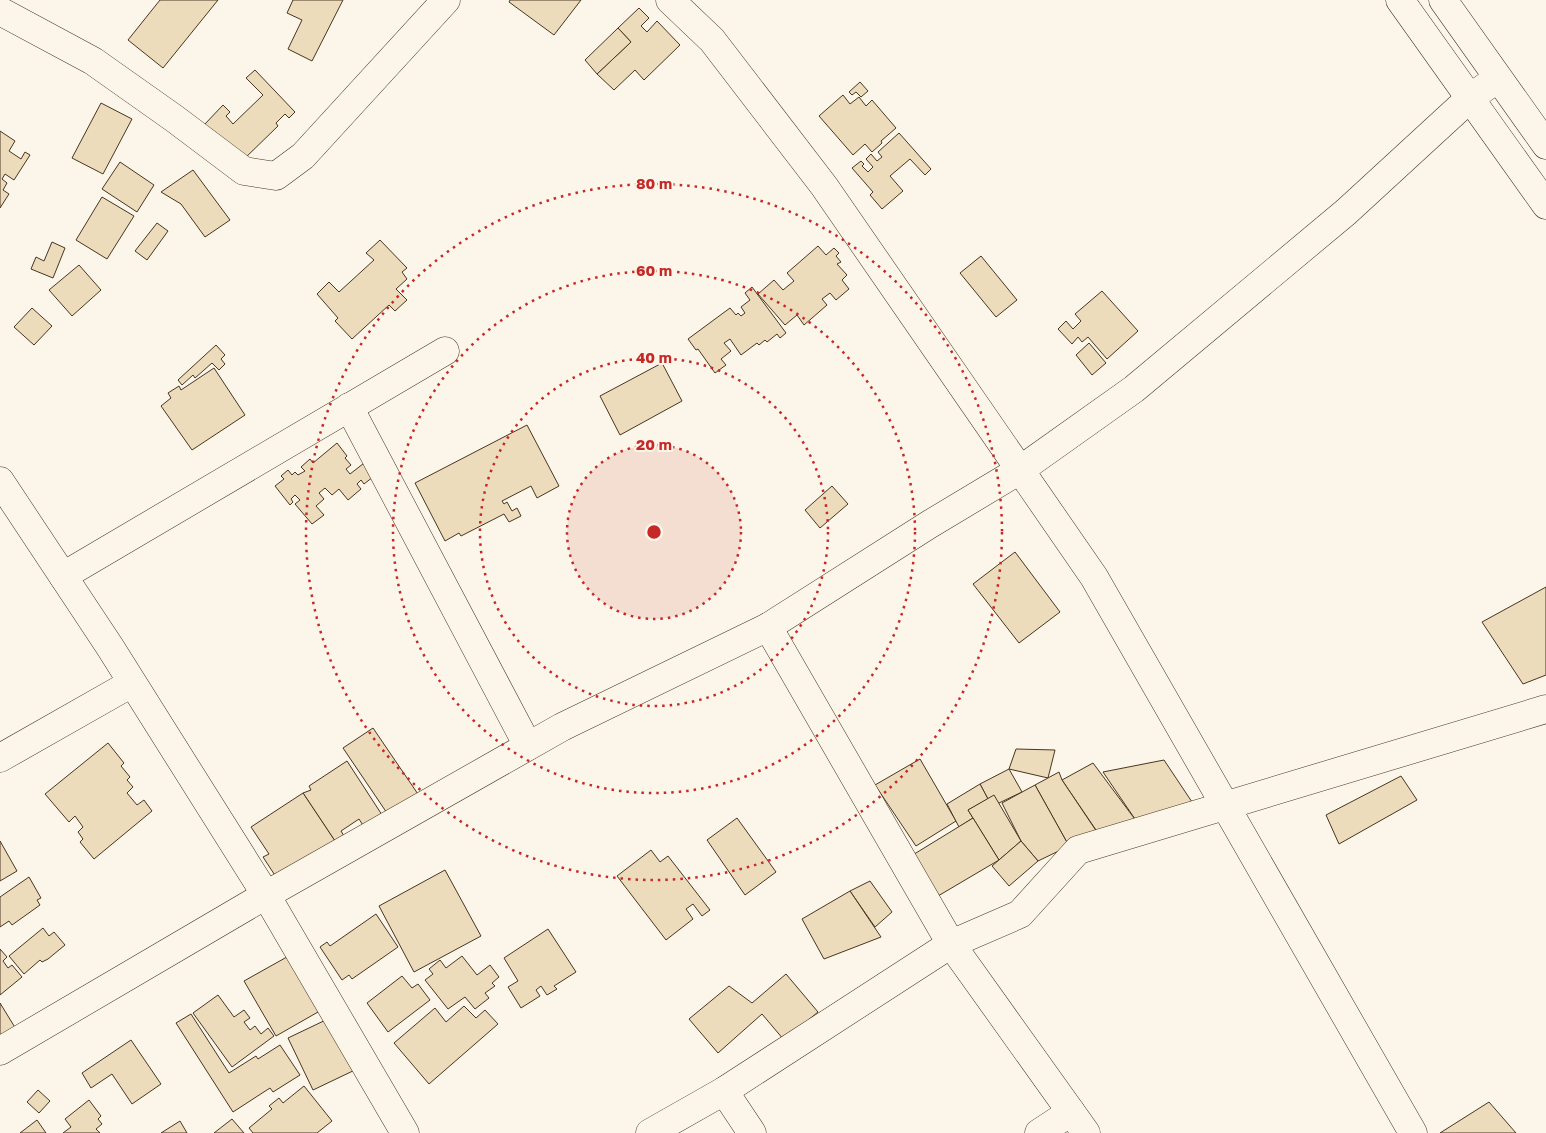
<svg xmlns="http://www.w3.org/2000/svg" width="1546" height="1133" font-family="'Golos Text',sans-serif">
<rect width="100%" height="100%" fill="#fbf6e9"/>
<g fill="#ecdcbc" stroke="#4a3520">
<path d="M160,0H218L163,68L128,40Z"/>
<path d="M293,0H343L312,61L288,49L302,20L287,13Z"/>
<path d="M510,0H581L554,35L509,2Z"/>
<path d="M639,8L649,18L641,26L647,32L657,21L680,45L644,80L635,70L614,90L597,74L631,42L618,28Z"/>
<path d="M618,28L631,42L597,74L585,60Z"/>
<path d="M255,70L295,112L289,118L285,114L276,123L278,126L240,163L204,125L223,105L230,112L226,116L233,124L263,95L246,78Z"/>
<path d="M860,82L868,91L861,97L856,92L852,95L849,92Z"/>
<path d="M843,95L850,104L859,97L866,106L872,100L896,128L881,141L882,143L872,152L865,144L853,155L819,116Z"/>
<path d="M101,103L132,119L103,174L72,158Z"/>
<path d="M0,131L15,141L9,151L21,159L25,152L30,155L14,180L5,174L2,179L7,183L3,190L9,194L0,208Z"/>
<path d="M899,133L931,169L925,175L910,159L890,176L903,191L882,209L870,195L873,192L852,168L861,161L864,164L862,166L868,172L873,167L866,159L871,154L877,161L882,157L878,152Z"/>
<path d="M120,162L154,185L137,212L102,189Z"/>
<path d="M193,170L230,220L205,237L181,204L161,192Z"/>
<path d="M102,197L134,216L107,259L76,240Z"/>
<path d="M157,223L168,231L147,260L135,251Z"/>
<path d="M380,240L407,268L402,272L407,279L396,289L407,300L395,311L389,305L352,339L335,321L338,318L317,294L329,282L339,292L374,260L366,253Z"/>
<path d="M52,242L65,248L53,278L31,269L36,257L44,261Z"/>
<path d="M818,246L826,255L834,248L839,253L836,256L841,262L837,264L847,275L842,280L849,289L836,300L830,293L822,299L827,305L804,325L797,315L785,325L758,294L774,280L783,290L794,281L787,273Z"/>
<path d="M981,256L1017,300L996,317L960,273Z"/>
<path d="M79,265L101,290L72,316L49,290Z"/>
<path d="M752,287L786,333L780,338L777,334L767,342L765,340L759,345L757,343L741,355L730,339L724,343L731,351L721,359L726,365L715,373L698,349L696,350L688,339L730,308L736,315L738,313L741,316L745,313L741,307L750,300L745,293Z"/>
<path d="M1102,291L1138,331L1107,359L1088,337L1082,342L1078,337L1072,344L1058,329L1066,321L1073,329L1081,321L1075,314Z"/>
<path d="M32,308L52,326L34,345L14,327Z"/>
<path d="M1089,343L1106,363L1092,375L1076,355Z"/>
<path d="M216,345L225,355L221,359L225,364L219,370L212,363L195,378L193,375L182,385L178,380Z"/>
<path d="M662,363L682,401L620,435L600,396Z"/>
<path d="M214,368L245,415L192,450L161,406L171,398L168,393L179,386L181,390Z"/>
<path d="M527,425L559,486L537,498L531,486L502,501L504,504L507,502L512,511L517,508L521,516L509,522L504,514L461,536L459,533L445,541L415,483Z"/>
<path d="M337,443L347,456L345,458L351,465L346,469L350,474L368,460L378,473L364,484L361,480L357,484L361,489L348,500L339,489L332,495L325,488L319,493L324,499L316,506L324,515L312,524L295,504L300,500L295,495L291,499L293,502L290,505L275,486L284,479L281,476L288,470L292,475L295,472L298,475L305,471L301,467L310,459L313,463Z"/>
<path d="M832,486L848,504L820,528L805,510Z"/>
<path d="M1015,552L1060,612L1019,643L973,584Z"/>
<path d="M1546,587V675L1523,684L1482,622Z"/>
<path d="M373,728L422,800L389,816L343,748Z"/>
<path d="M108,743L124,763L121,766L130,777L127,780L133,787L127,793L137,805L144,800L152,811L94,859L80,842L83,839L78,832L83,827L75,816L69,822L45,794Z"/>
<path d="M1016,749L1055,750L1048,778L1009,769Z"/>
<path d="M920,759L956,821L916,846L875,785Z"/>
<path d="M1164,760L1192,802L1137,822L1103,772Z"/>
<path d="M347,761L384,818L366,830L359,819L341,831L344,836L335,841L303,793L311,790L309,786Z"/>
<path d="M1093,763L1137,822L1098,833L1062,780Z"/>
<path d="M1009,769L1022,792L999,803L988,799L980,784Z"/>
<path d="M1059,772L1062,780L1101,838L1069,846L1035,785Z"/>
<path d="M1401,776L1417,800L1339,844L1326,815Z"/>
<path d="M980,784L988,799L968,810L973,818L959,827L947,804Z"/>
<path d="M1035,785L1069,846L1038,861L1021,841L1002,803Z"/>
<path d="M303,793L335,841L278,880L263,857L269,854L251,827Z"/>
<path d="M994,795L1021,841L999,860L968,810Z"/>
<path d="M737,818L776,872L745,895L707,840Z"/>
<path d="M973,818L999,860L938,896L911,856Z"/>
<path d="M0,841L17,871L0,881Z"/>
<path d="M1021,841L1038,861L1009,886L992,866Z"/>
<path d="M651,850L660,862L668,856L710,910L702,916L693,904L686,909L693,919L666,940L617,876Z"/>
<path d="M445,870L481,936L414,972L379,906Z"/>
<path d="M29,877L41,898L37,900L40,905L12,925L9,921L0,927V897Z"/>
<path d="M870,881L892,912L875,927L850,891Z"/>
<path d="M850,891L881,937L824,959L802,919Z"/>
<path d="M376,914L398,947L352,979L349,975L342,980L320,947L327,942L330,946Z"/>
<path d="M43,928L49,936L54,932L65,945L48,959L42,962L40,960L24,974L9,956Z"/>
<path d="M548,929L576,972L554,986L557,989L547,995L541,986L536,990L540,996L521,1008L508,987L518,981L504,958Z"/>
<path d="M0,949L7,957L3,961L8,968L12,965L22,977L0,995Z"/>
<path d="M294,953L325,1008L276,1036L244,981Z"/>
<path d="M462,956L477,975L490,965L499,977L492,983L495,986L485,993L489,998L475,1009L465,997L448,1009L425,980L433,974L429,969L440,960L446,968Z"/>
<path d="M786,974L818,1012L784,1040L762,1014L718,1053L689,1019L729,986L752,1003Z"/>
<path d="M402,976L412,988L418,984L430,1000L388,1032L367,1003Z"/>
<path d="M218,995L234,1017L244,1010L250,1018L244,1022L250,1030L255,1026L261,1034L268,1028L274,1036L232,1067L193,1013Z"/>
<path d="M0,1003L19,1034L0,1046Z"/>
<path d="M464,1006L476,1018L485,1010L498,1024L429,1084L394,1043L435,1008L446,1022Z"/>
<path d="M191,1014L229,1073L256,1056L258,1059L280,1045L300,1075L273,1092L270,1088L233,1112L176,1023Z"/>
<path d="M332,1017L357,1069L313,1090L288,1038Z"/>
<path d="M131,1040L161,1084L132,1104L112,1074L91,1088L82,1073Z"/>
<path d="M304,1086L332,1121L317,1133H253L249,1128L272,1109L269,1106L279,1098L283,1103Z"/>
<path d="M38,1090L50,1101L39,1113L27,1102Z"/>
<path d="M89,1100L101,1116L98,1119L102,1124L96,1129L100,1133H63L71,1127L65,1119Z"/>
<path d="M1489,1102L1516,1133H1440Z"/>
<path d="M232,1119L244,1133H214Z"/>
<path d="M37,1120L46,1133H20Z"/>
<path d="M180,1121L187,1133H161Z"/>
</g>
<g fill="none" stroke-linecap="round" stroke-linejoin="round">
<g stroke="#4a3520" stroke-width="29">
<g id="minor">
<path d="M670,0L712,40L824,186L1094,577L1413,1133"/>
<path d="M1400,0L1546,205"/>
<path d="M1443,0L1546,145"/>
<path d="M0,11L93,61L175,119L244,171L276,176L303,156L446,0"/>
<path d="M349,407L528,746"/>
<path d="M0,481L110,647L266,895L405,1133"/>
<path d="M63,576L445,351"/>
<path d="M768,627L951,944L1086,1133"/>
<path d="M0,758L132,683"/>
<path d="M0,1051L266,895L562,727L768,627L930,524L1020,470L1134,389L1346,212L1470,98L1498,78"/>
<path d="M724,1091L752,1133"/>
<path d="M650,1133L724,1091L951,944L1020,914L1078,850L1546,709"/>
<path d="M1039,1133L1071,1112"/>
</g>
</g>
<use href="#minor" stroke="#fbf6e9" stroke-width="28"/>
</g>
<circle cx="654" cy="532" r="87" fill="#c62828" fill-opacity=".12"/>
<g fill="none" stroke="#c62828" stroke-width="2.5" stroke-dasharray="2.5 5">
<circle cx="654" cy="532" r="87"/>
<circle cx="654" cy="532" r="174"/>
<circle cx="654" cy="532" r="261"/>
<circle cx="654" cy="532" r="348"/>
</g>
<circle cx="654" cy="532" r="8" fill="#c62828" stroke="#fbf6e9" stroke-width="2.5"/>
<g font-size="15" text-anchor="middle" font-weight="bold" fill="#c62828" stroke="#fbf6e9" stroke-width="4" stroke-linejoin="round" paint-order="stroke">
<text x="654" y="189">80 m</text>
<text x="654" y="276">60 m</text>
<text x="654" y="363">40 m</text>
<text x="654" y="450">20 m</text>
</g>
</svg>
